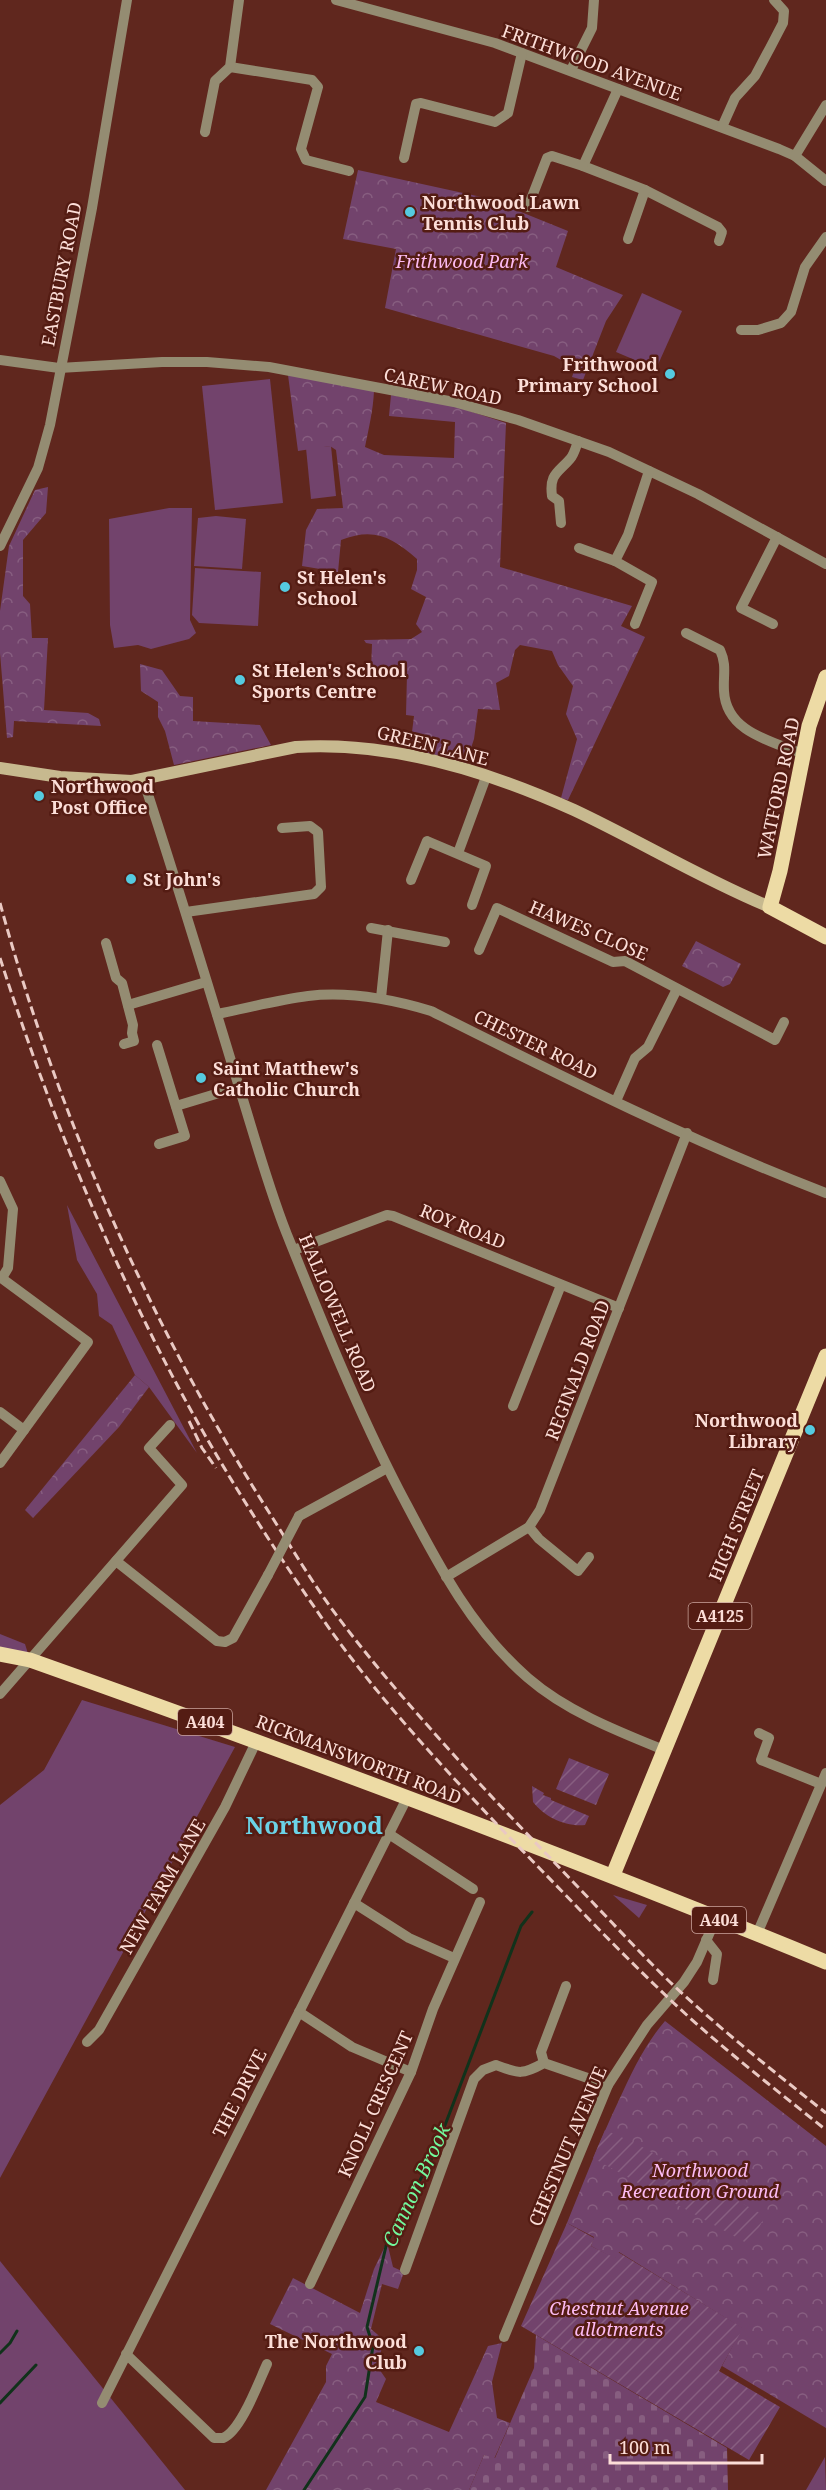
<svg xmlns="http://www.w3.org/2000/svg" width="826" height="2490" font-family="'Noto Serif',serif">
<defs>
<pattern id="forest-crowns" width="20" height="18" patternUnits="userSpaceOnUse" patternTransform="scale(1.5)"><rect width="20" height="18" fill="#72436c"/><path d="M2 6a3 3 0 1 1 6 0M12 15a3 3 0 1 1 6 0" fill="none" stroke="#875e80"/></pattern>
<pattern id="cemetery-stones" width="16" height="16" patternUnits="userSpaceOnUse" patternTransform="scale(1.5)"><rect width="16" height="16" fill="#72436c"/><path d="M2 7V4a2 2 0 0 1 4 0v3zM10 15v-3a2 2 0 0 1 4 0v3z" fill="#875e80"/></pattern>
<pattern id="garden-furrows" width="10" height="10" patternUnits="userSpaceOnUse" patternTransform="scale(1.5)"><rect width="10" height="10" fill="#72436c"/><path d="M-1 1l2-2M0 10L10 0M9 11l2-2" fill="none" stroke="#875e80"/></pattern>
</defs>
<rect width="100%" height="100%" fill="#60271e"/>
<g fill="#72436c">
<path d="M642,293L682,311L656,369L616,352Z"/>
<path d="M270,379L283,503L215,510L202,386Z"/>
<path d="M331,446L336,496L311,499L306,448Z"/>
<path d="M169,508H192L190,620L196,633L189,639L151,649L138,645L114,648L110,625L109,519Z"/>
<path d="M216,516L246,519L242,569L194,566L198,518Z"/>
<path d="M195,568L261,572L258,626L199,623L192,615Z"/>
<path d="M67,1205L197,1453L149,1387L135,1375L112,1325L99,1316L97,1294L77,1260Z"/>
<path d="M0,1634L25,1644L30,1660L0,1654Z"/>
<path d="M82,1700L235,1747L0,2178V1805L44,1770Z"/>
<path d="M613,1895L647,1905L639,1918Z"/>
<path d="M0,2261L185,2490H0Z"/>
<path d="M825,2457L826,2490H806Z"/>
</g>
<g fill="url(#forest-crowns)">
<path d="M358,170L486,198L568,231L556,267L623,295L606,321L583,380L572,377L575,368L554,356L385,308L396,249L343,239Z"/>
<path d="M288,375L374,391C373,411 369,427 365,447L384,455L454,458L455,422L389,416L391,395L454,406L506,423L500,567L632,606L621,626L645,637L568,800L561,798L577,739L566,714L573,686L558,665L552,651L520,645L515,650L509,676L496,683L500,710L478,709L474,739L466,763L410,748L414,716L406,715L407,674L371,671L372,644L366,643L364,640L411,639L422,632L416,624L426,597L411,589L417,570V559C392,537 374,527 341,540L338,572L302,566L306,530L317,509L343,508L336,450L330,446L298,451Z"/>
<path d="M48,487L46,513L23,540V596L30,604L32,638H48L44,710L88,713L99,719L101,726L14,721L13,737L7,738L0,653V611L9,546L35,490Z"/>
<path d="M140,664L162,670L180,696L193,697V721L260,725L271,745L174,765L165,731L158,717V702L141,691Z"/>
<path d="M696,941L741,964L730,984L723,987L682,966Z"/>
<path d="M135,1375L149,1387L119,1427L33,1518L25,1510Z"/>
<path d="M665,2021L826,2146V2428L722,2366L742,2328L619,2252L615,2259L591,2246L594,2237L567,2223C584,2181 600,2140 619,2100C632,2072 645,2044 665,2021Z"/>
<path d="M387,2242L393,2267L404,2272L398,2289L382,2284L371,2329L384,2340L377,2366L386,2379L376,2402L449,2432L488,2346L502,2343L492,2382L497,2418L510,2423L494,2459L484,2455L469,2490H266L326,2382V2366L332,2354L270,2324L293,2278L360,2313L374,2269Z"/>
</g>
<path fill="url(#cemetery-stones)" d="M536,2335L727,2448L728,2490H469L484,2455L495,2458L534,2368Z"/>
<g fill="url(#garden-furrows)">
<path d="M569,1758L609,1774L596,1805L556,1789Z"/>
<path d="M532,1786L544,1793L543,1795L551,1798V1800L589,1816L585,1825C565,1827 545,1817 533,1802Z"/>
<path d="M605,2130L637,2144L765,2216L750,2245L593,2158Z"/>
<path d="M567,2223L594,2238L591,2246L615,2258L618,2252L743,2328L719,2371L780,2407L749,2460L521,2326Z"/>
</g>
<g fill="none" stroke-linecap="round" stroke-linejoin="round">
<g stroke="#11321b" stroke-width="3">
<path d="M0,2353L10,2343L17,2331"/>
<path d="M0,2403L36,2365"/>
<path d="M304,2490L365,2397L373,2346L367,2327L387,2242L434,2154L521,1926L532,1912"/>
</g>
<g stroke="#948c72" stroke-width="10">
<path d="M336,0L495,43L779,149L795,156L826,181"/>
<path d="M230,67L312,80L318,87L301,149L306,160L349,171"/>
<path d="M571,70L592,28L594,0"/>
<path d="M618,89L583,166L645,190L718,227L722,232L719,241"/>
<path d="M722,127L735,98L755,76L770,48L783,23L784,11L774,0"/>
<path d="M205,132L215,81L230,67L239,0"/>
<path d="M795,156L826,105"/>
<path d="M404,158L416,104L421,103L495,122L508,113L522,53"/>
<path d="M528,207L547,158L552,156L583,166"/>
<path d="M628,239L645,190"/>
<path d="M741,330H758L781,323L791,312L805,267L826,237"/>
<path d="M0,360L59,368L162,362H207L269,367L454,402L518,420L609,452L698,494L826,564"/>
<path d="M561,523L559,501L552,496C549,474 558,473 570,459C574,455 576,447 578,441"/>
<path d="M0,546L38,468L50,425L92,208L127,0"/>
<path d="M579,548L615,561"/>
<path d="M635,624L652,582L615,561L628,535L649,471"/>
<path d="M773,624L741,608L777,537"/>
<path d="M686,633L720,650C727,665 723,675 724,691C726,732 771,741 803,754"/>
<path d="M143,779C175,877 205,975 235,1074C252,1127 266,1181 286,1232C321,1319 356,1407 399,1490C435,1558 468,1626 528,1678C566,1711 617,1731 664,1750"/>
<path d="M458,853L486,777"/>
<path d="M411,880L427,841L486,866L472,905"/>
<path d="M186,912L314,894L321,887L318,832L310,826L282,828"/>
<path d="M371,928L445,942"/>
<path d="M106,943L116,978L122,983L133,1025L132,1033L134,1041L124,1044"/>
<path d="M479,950L497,908L613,962L625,961L775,1040L784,1022"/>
<path d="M381,998L388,930"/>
<path d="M128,1005L206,982"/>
<path d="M217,1014C247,1008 277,1000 308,996C350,991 391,999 431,1011C559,1075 692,1142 826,1193"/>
<path d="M157,1045L185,1136L159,1144"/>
<path d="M616,1101L635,1058L648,1047L677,989"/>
<path d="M176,1106L239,1087"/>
<path d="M0,1181L13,1209L8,1268L2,1278"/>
<path d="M294,1250L387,1215L393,1216L619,1308"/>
<path d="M0,1277L88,1342L0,1463"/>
<path d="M513,1406L561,1285"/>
<path d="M0,1412L24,1430"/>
<path d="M299,1516L387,1468"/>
<path d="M529,1527L539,1539L578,1571L589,1557"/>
<path d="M116,1561L217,1641L225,1642L233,1638L268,1575"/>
<path d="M446,1577L529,1527L540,1510L687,1133"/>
<path d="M0,1694L182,1485L149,1448L170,1425"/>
<path d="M759,1733L769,1738L761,1760L821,1784"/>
<path d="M389,1834L473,1889"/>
<path d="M354,1903L409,1938L454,1958"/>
<path d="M757,1934L826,1773"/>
<path d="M706,1940L717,1954L713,1980"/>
<path d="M299,2012L352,2047L411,2072"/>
<path d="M87,2042L99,2030L225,1807L257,1740"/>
<path d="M544,2063L541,2052L566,1986"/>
<path d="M405,2270L474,2079L483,2070L496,2065C520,2074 522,2075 544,2063L608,2085"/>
<path d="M310,2284L411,2072L433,2009L480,1902"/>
<path d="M504,2337L608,2085L647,2025L684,1982L697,1962L716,1918"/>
<path d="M126,2354L214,2438C215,2438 222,2438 223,2438C241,2431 259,2381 267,2364"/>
<path d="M102,2403L407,1798"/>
</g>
<path stroke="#c7b98f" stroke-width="12" d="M0,768L60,777L132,781L296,747C391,741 488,771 574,810C640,841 702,879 770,907"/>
<g stroke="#eddba5" stroke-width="15">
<path d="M826,677L809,726L780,871L770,907L826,937"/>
<path d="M0,1654L30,1660C298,1755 563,1854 826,1962"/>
<path d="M613,1875L826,1356"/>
</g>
<g stroke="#eac9c3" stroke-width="3" stroke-dasharray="9 4.5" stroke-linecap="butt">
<path d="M0,903C59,1119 151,1328 272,1517C291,1547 309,1577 329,1605C375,1668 427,1725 479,1783C518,1825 558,1866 598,1908C622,1933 646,1959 671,1983C720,2029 773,2071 826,2113"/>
<path d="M0,958C41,1085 90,1212 150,1332C197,1428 254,1520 315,1608C372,1692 444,1769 514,1842C562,1891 609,1941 658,1988C710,2039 769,2084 826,2130"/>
<path d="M189,1421L202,1448L216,1468"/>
</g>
<path stroke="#948c72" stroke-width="10" d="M268,1575L299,1516"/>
</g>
<g fill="#55cadf" stroke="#541c13" stroke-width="2">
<circle cx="410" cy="212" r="6"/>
<circle cx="670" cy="374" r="6"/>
<circle cx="285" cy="587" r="6"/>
<circle cx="240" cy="680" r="6"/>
<circle cx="39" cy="796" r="6"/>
<circle cx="131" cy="879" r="6"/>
<circle cx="201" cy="1078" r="6"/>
<circle cx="810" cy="1430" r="6"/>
<circle cx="419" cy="2351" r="6"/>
</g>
<g text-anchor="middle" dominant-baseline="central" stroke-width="5" stroke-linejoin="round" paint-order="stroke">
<g fill="#541c13" stroke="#caa49d" stroke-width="1.5">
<rect x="688.5" y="1603" width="63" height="26" rx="4.5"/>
<rect x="178" y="1709" width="54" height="26" rx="4.5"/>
<rect x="692" y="1907" width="54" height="26" rx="4.5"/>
</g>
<g font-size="16" font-weight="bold" fill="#fcded8">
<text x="720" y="1616">A4125</text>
<text x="205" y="1722">A404</text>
<text x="719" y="1920">A404</text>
</g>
<g font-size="18" fill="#fcded8" stroke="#541c13">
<text transform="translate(592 62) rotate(20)">FRITHWOOD AVENUE</text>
<text transform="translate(61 274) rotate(-79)">EASTBURY ROAD</text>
<text transform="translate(443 386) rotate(12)">CAREW ROAD</text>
<text transform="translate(433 745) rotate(14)">GREEN LANE</text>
<text transform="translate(778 788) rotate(-78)">WATFORD ROAD</text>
<text transform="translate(589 930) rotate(23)">HAWES CLOSE</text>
<text transform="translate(536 1044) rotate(26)">CHESTER ROAD</text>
<text transform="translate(463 1226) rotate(22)">ROY ROAD</text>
<text transform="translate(338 1313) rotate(67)">HALLOWELL ROAD</text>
<text transform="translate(577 1370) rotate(-69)">REGINALD ROAD</text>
<text transform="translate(736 1525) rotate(-68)">HIGH STREET</text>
<text transform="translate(359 1759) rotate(21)">RICKMANSWORTH ROAD</text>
<text transform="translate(162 1886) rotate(-60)">NEW FARM LANE</text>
<text transform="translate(239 2093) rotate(-63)">THE DRIVE</text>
<text transform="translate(375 2104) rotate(-66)">KNOLL CRESCENT</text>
<text transform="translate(567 2146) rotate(-67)">CHESTNUT AVENUE</text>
</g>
<g font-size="18" font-weight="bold" fill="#fcded8" stroke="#541c13" text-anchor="start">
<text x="422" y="202">Northwood Lawn<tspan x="422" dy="21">Tennis Club</tspan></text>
<text x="658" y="364" text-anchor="end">Frithwood<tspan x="658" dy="21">Primary School</tspan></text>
<text x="297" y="577">St Helen's<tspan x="297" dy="21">School</tspan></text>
<text x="252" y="670">St Helen's School<tspan x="252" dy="21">Sports Centre</tspan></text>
<text x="51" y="786">Northwood<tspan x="51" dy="21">Post Office</tspan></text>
<text x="143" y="879">St John's</text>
<text x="213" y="1068">Saint Matthew's<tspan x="213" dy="21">Catholic Church</tspan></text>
<text x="798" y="1420" text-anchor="end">Northwood<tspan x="798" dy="21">Library</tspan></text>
<text x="407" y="2341" text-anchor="end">The Northwood<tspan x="407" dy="21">Club</tspan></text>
</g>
<g font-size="18" font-style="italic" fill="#fcbbf3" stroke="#541c13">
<text x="462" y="261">Frithwood Park</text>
<text x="700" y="2170">Northwood<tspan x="700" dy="21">Recreation Ground</tspan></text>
<text x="619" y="2308">Chestnut Avenue<tspan x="619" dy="21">allotments</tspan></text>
</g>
<g font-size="20" font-style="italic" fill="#72f89c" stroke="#541c13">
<text transform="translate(416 2185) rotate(-65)">Cannon Brook</text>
</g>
<g font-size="24" font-weight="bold" fill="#6bd3e7" stroke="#541c13">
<text x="314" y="1824">Northwood</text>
</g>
</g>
<path d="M610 2454v9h152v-9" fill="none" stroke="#fcded8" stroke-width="3"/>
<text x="619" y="2454" font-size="18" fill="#fcded8" stroke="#541c13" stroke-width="4.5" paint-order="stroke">100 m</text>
</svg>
